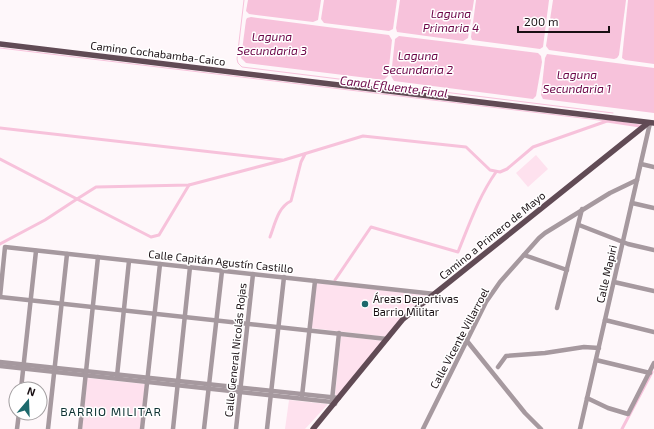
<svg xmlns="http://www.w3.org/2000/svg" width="654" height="429" font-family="'Exo 2',sans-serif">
<rect width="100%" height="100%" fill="#fef7fa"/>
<g fill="#fee1ee">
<path d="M536,155L548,169L528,187L516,173Z"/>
<path d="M316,283L428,295L404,314L387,337L311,328Z"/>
<path d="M341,336L383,341L337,396L335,395Z"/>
<path d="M87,378L145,384L140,429H82Z"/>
<path d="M289,400L328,404L305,429H285Z"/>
</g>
<g fill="#f7c2db">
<path d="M248,0H321L318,20L313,22L249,14L246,11Z"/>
<path d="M324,0H397L393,29L389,31L324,23L321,19Z"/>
<path d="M400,0H474L468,38L463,41L397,32L396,28Z"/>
<path d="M476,0H549L543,47L540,49L472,40L471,37Z"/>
<path d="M553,0H626L619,55L617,58L614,59L549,50L546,46Z"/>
<path d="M628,0H654V64L625,60L622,58Z"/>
<path d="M251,17L389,35L392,40L388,76L384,80L246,63L241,58L246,20L247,18Z"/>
<path d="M399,36L538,53L541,56L542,62L536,96L533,99L394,81L391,76L395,39Z"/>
<path d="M547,54L654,68V113L543,99L541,95L545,58Z"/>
</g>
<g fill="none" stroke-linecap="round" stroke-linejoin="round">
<g stroke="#f7c2db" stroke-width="1">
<path d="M244,0L237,59L238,63L242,67L613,113"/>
<path d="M0,48L607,121"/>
</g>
<g stroke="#f7c2db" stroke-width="3">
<path d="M0,128L282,160"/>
<path d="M0,159L77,199L96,187L189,185L284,160L363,136L466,147L490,170L500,172L507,169L533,147L607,121L640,126"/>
<path d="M270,237C275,224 278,207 291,201L301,162L305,154"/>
<path d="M0,244L45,220L77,199L151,237L159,235L189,185"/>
<path d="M335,280L371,227L458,252C469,225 479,196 496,172"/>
<path d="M622,429L652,372"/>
</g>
<g stroke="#a6999f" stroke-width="4.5">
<path d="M641,164L654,167"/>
<path d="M632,203L654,208"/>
<path d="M579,225L628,244L654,250"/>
<path d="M524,255L567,270"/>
<path d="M614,282L654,291"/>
<path d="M0,297L5,247L435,294"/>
<path d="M0,297L387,339"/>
<path d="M557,308L582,209"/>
<path d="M605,320L654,332"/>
<path d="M467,341L525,413L541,429"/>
<path d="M596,360L650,373"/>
<path d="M0,362L339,398"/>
<path d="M0,366L332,402L335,404"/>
<path d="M498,367L506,356L545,353L584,347L599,348"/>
<path d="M117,376L129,261"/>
<path d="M21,389L36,251"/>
<path d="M302,396L315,281"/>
<path d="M587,398L608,408L628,414L654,363"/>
<path d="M332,400L339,333"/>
<path d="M17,429L19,413"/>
<path d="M48,429L67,254"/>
<path d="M80,429L98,257"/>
<path d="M142,429L160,264"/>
<path d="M173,429L190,267"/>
<path d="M204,429L222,271"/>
<path d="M236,429L253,274"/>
<path d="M267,429L284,277"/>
<path d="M423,429L486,302L500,282L539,238L545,233L610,193L637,180"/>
<path d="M580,429L650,123"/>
</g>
<g stroke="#614b55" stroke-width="5.5">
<path d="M0,44L654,123"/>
<path d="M313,429L403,319L648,123"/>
</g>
</g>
<circle fill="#1c696c" stroke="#fff" stroke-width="1.5" cx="365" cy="304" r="4"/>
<g text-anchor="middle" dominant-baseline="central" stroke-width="3" stroke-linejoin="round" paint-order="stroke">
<g font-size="11" fill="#190f13" stroke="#fff">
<text transform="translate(158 53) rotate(7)">Camino Cochabamba-Caico</text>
<text transform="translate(492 235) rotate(-39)">Camino a Primero de Mayo</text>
<text transform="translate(221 261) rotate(6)">Calle Capitán Agustín Castillo</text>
<text transform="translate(606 274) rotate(-77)">Calle Mapiri</text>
<text transform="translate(459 338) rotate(-62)">Calle Vicente Villarroel</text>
<text transform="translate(235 350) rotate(-84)">Calle General Nicolás Rojas</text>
</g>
<g font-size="11" fill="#190f13" stroke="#fff" text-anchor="start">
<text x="373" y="298">Áreas Deportivas<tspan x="373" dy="13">Barrio Militar</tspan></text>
</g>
<g font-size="12" font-style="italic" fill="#6c0648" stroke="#fff">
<text x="451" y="13">Laguna<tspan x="451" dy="14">Primaria 4</tspan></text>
<text x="272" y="36">Laguna<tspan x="272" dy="14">Secundaria 3</tspan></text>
<text x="418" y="55">Laguna<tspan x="418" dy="14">Secundaria 2</tspan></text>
<text x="577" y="74">Laguna<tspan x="577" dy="14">Secundaria 1</tspan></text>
<text transform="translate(394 86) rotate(7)">Canal Efluente Final</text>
</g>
<g font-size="12" letter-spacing="1" fill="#0d3132" stroke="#fff">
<text x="111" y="411">BARRIO MILITAR</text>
</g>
</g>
<g transform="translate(28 401) rotate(19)"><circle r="19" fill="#ffffff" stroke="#a39fa1"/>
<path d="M0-3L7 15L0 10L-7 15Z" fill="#1c696c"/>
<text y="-6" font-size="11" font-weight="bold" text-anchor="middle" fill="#190f13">N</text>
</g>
<path d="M518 26v6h91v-6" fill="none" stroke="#190f13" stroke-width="2"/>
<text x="524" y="26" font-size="12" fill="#190f13" stroke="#ffffff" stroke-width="3" paint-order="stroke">200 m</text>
</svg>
